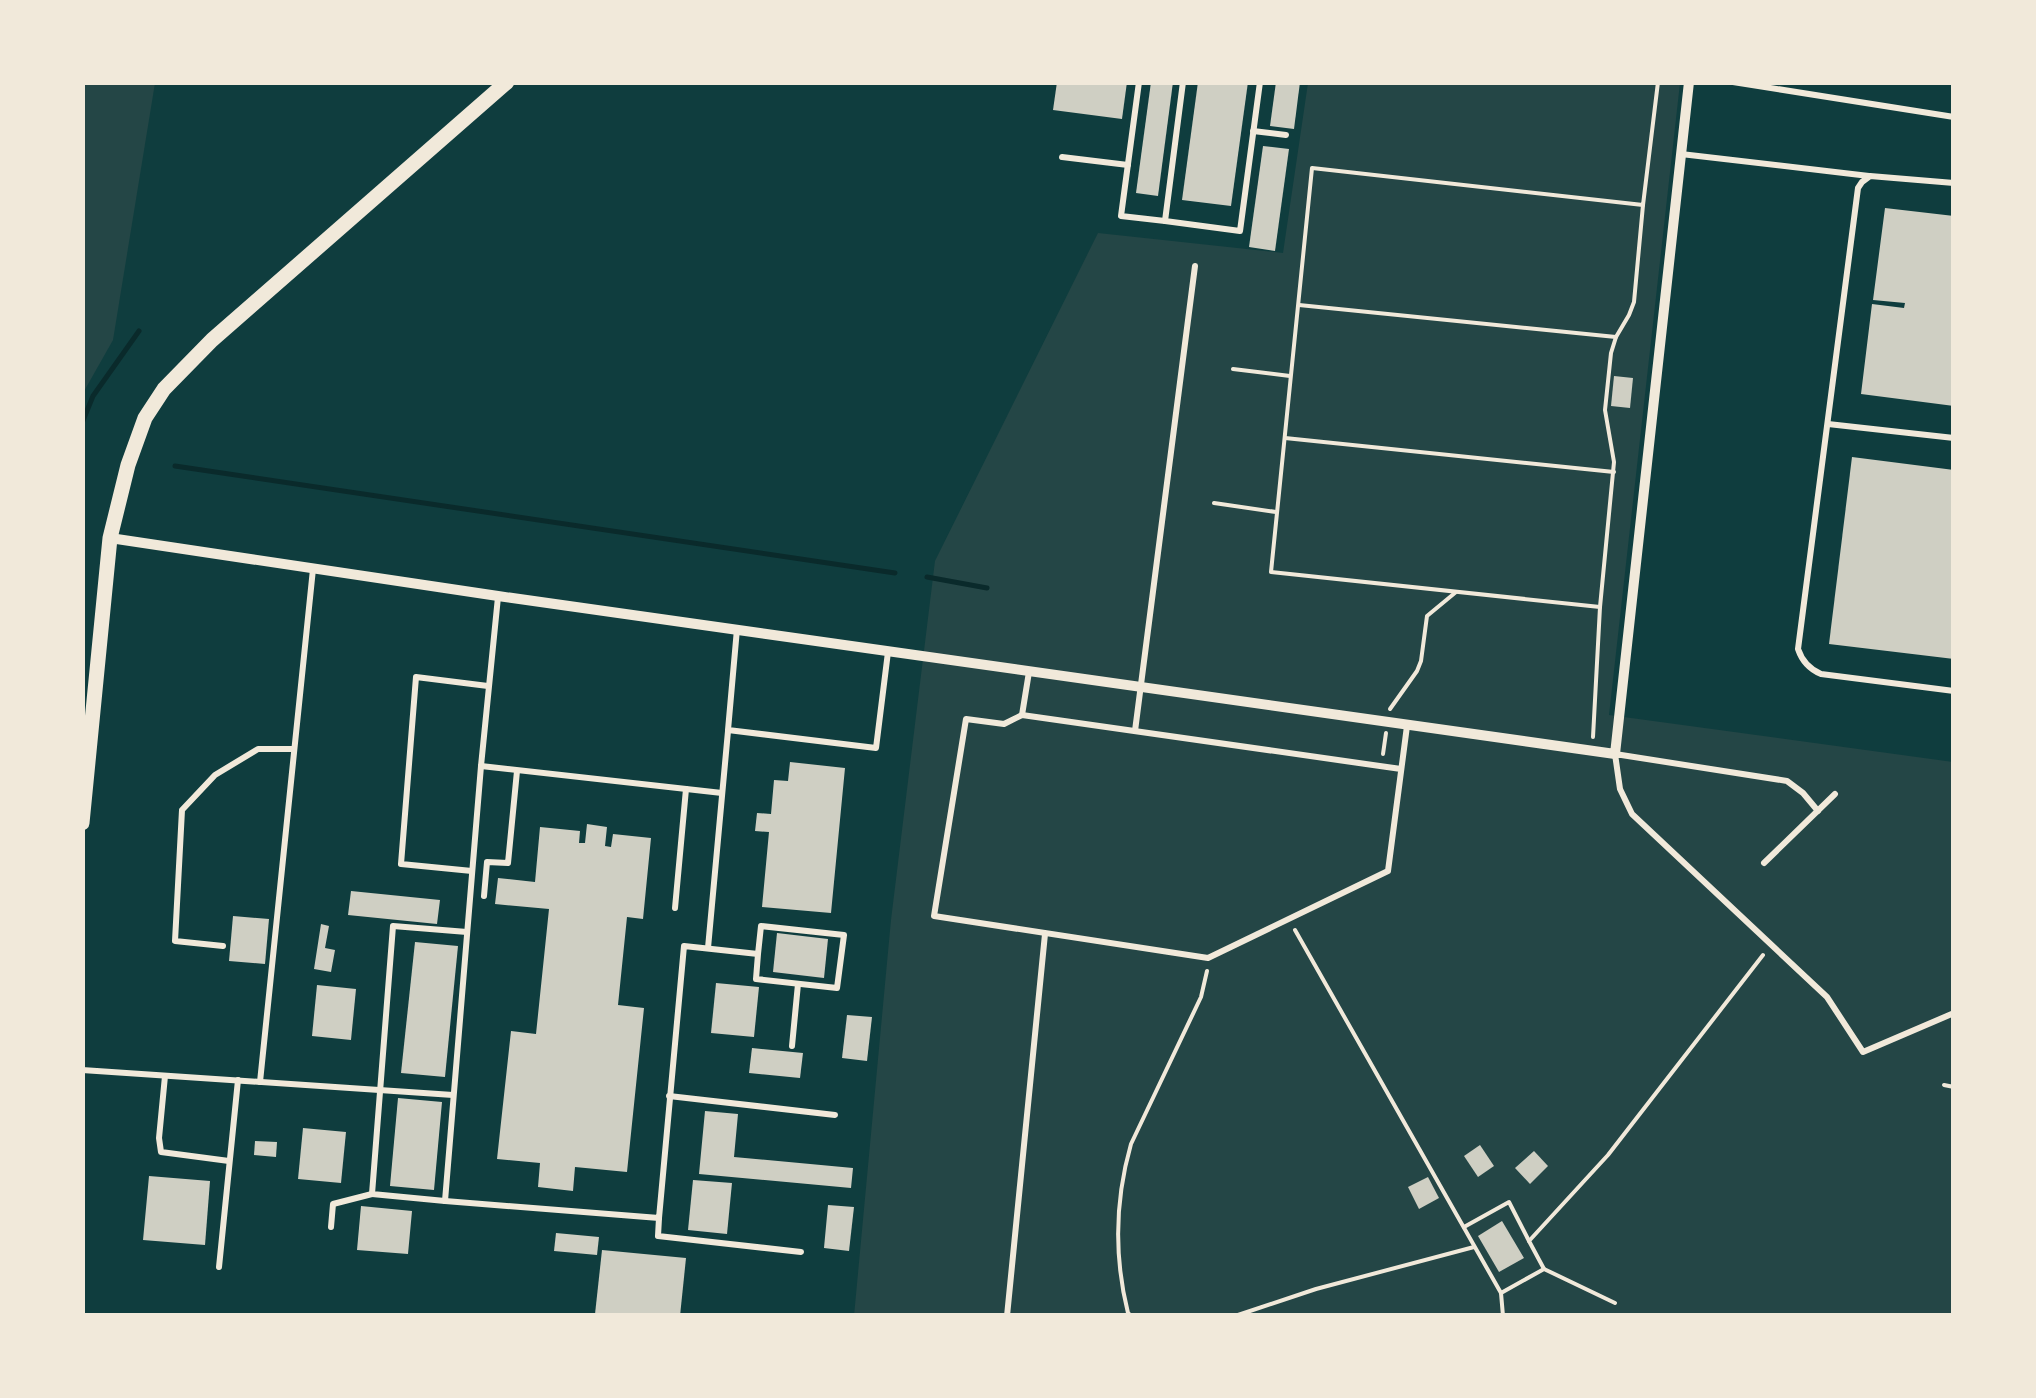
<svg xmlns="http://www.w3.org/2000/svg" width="2036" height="1398" font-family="Ubuntu,sans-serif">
<rect width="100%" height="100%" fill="#0f3d3e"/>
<g fill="#244646">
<path d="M83,82L155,83L113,340L83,393Z"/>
<path d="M1308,83H1680L1609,715L1953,762V1315L854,1316L891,920L935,561L1098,233L1283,253Z"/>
</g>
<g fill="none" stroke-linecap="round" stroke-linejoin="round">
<g stroke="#0a2a2b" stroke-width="5">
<path d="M82,423L93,396L139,331"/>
<path d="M175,466L895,573"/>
<path d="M927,577L987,588"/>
</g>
</g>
<g fill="#cfcfc3">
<path d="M1057,82H1127L1122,119L1053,110Z"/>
<path d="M1151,82H1173L1158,196L1136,193Z"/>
<path d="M1198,82H1248L1231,206L1182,200Z"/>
<path d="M1276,82H1300L1294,129L1270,126Z"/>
<path d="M1263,146L1289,149L1275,251L1249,247Z"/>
<path d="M1885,208L1954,216V406L1861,394L1872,304L1904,308L1905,303L1873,300Z"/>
<path d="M1614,376L1633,378L1630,408L1611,406Z"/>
<path d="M1852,457L1954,470V659L1829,644Z"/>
<path d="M790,762L845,768L831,913L762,907L769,832L755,831L757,813L771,814L774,780L788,781Z"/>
<path d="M587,824L607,827L605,846L611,847L613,834L651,838L643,919L627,917L618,1005L644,1008L627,1172L575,1167L573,1191L538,1187L540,1163L497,1159L511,1031L536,1034L549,909L495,904L498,878L535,882L540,827L580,831L579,843H585Z"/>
<path d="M351,891L440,900L437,924L348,915Z"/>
<path d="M233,916L269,919L265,964L229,961Z"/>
<path d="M321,924L329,926L325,948L335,950L331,972L314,969Z"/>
<path d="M777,933L828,939L824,978L773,972Z"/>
<path d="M415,942L458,946L445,1077L401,1073Z"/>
<path d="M716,983L759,987L754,1037L711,1033Z"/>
<path d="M317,985L356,989L351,1040L312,1036Z"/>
<path d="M847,1015L872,1017L867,1061L842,1058Z"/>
<path d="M752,1048L803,1053L800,1078L749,1073Z"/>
<path d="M398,1098L442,1102L434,1190L390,1186Z"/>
<path d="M705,1111L738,1114L734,1157L853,1168L851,1188L699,1174Z"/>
<path d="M303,1128L346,1132L341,1183L298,1179Z"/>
<path d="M255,1141L277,1142L276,1157L254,1155Z"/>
<path d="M1480,1145L1494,1166L1478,1177L1464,1156Z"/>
<path d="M1534,1151L1548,1166L1530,1184L1515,1168Z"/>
<path d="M149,1176L210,1181L205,1245L143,1240Z"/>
<path d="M1428,1177L1439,1198L1419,1209L1408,1187Z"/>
<path d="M693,1180L732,1183L727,1234L688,1230Z"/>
<path d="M828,1205L854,1207L849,1251L824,1248Z"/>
<path d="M361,1206L412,1211L408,1254L357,1250Z"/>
<path d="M1502,1221L1524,1258L1499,1272L1478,1236Z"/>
<path d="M556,1233L599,1237L597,1255L554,1251Z"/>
<path d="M602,1250L686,1258L680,1316L595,1314Z"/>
</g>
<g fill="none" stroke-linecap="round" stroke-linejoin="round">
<g stroke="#f1e9da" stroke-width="4">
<path d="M1299,305L1616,337"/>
<path d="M1233,369L1290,376"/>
<path d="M1285,438L1614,472"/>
<path d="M1214,503L1276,512"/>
<path d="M1600,607L1271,572L1312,168L1643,205L1658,82"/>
<path d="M1390,709L1417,671L1421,661L1427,616L1456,592"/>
<path d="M1593,737L1600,607L1614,462L1605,410L1611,353L1616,337L1629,315L1634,302L1643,205"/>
<path d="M1383,754L1386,733"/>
<path d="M1295,930L1501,1293L1503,1316"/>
<path d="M1944,1085L1954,1087"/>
<path d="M1464,1227L1509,1202L1529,1241"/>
<path d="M1544,1269L1529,1241L1608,1155L1763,955"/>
<path d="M1501,1293L1544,1269L1615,1303"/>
<path d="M1131,1316L1128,1313C1114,1257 1115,1200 1131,1144L1201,997L1207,971"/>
<path d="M1235,1316L1316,1289L1474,1247"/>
</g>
<g stroke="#f1e9da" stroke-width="6">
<path d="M1139,82L1121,216L1165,221"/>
<path d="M1183,82L1165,221L1240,231L1260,82"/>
<path d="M1733,82L1954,117"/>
<path d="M1253,131L1286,135"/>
<path d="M1681,154L1869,176"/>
<path d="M1062,157L1128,165"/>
<path d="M1954,183L1870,176L1862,182L1858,188L1798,649C1802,661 1809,669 1821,674L1954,691"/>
<path d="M1828,424L1954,438"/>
<path d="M498,597L481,766L445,1201L659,1218L684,946L758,954L756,979L837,988L844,935L761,926L758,954"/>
<path d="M737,629L728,730L876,748L888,652"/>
<path d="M1022,715L1029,672"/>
<path d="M1135,731L1195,266"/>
<path d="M481,766L722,793"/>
<path d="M1401,769L1022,715L1004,724L966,719L934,916L1208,958L1388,871L1407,726"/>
<path d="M1818,811L1803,793L1787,781L1615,754L1620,789L1632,814L1827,997L1863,1052L1954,1013"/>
<path d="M1764,863L1835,794"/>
<path d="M472,871L401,864L416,677L488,686"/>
<path d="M484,896L487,862L508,863L517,771"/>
<path d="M675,908L686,789"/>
<path d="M223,946L175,941L182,810L215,775L258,749H293"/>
<path d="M708,948L728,731"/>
<path d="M792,1046L798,984"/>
<path d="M82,1070L453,1095"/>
<path d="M165,1076L159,1138L161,1152L229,1161"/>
<path d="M260,1082L313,569"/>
<path d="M669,1096L835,1115"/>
<path d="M445,1201L372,1194L393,926L467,932"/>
<path d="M659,1218L658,1236L801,1252"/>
<path d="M331,1227L333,1204L372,1194"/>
<path d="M219,1267L238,1080"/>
<path d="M1007,1316L1045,934"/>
</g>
<path stroke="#f1e9da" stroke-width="10" d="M110,538L498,596L1615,754L1689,82"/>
<path stroke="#f1e9da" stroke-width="15" d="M82,823L110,538L128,465L145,418L164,389L212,340L507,82"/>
</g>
<rect width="2036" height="1398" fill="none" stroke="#f1e9da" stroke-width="170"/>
</svg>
